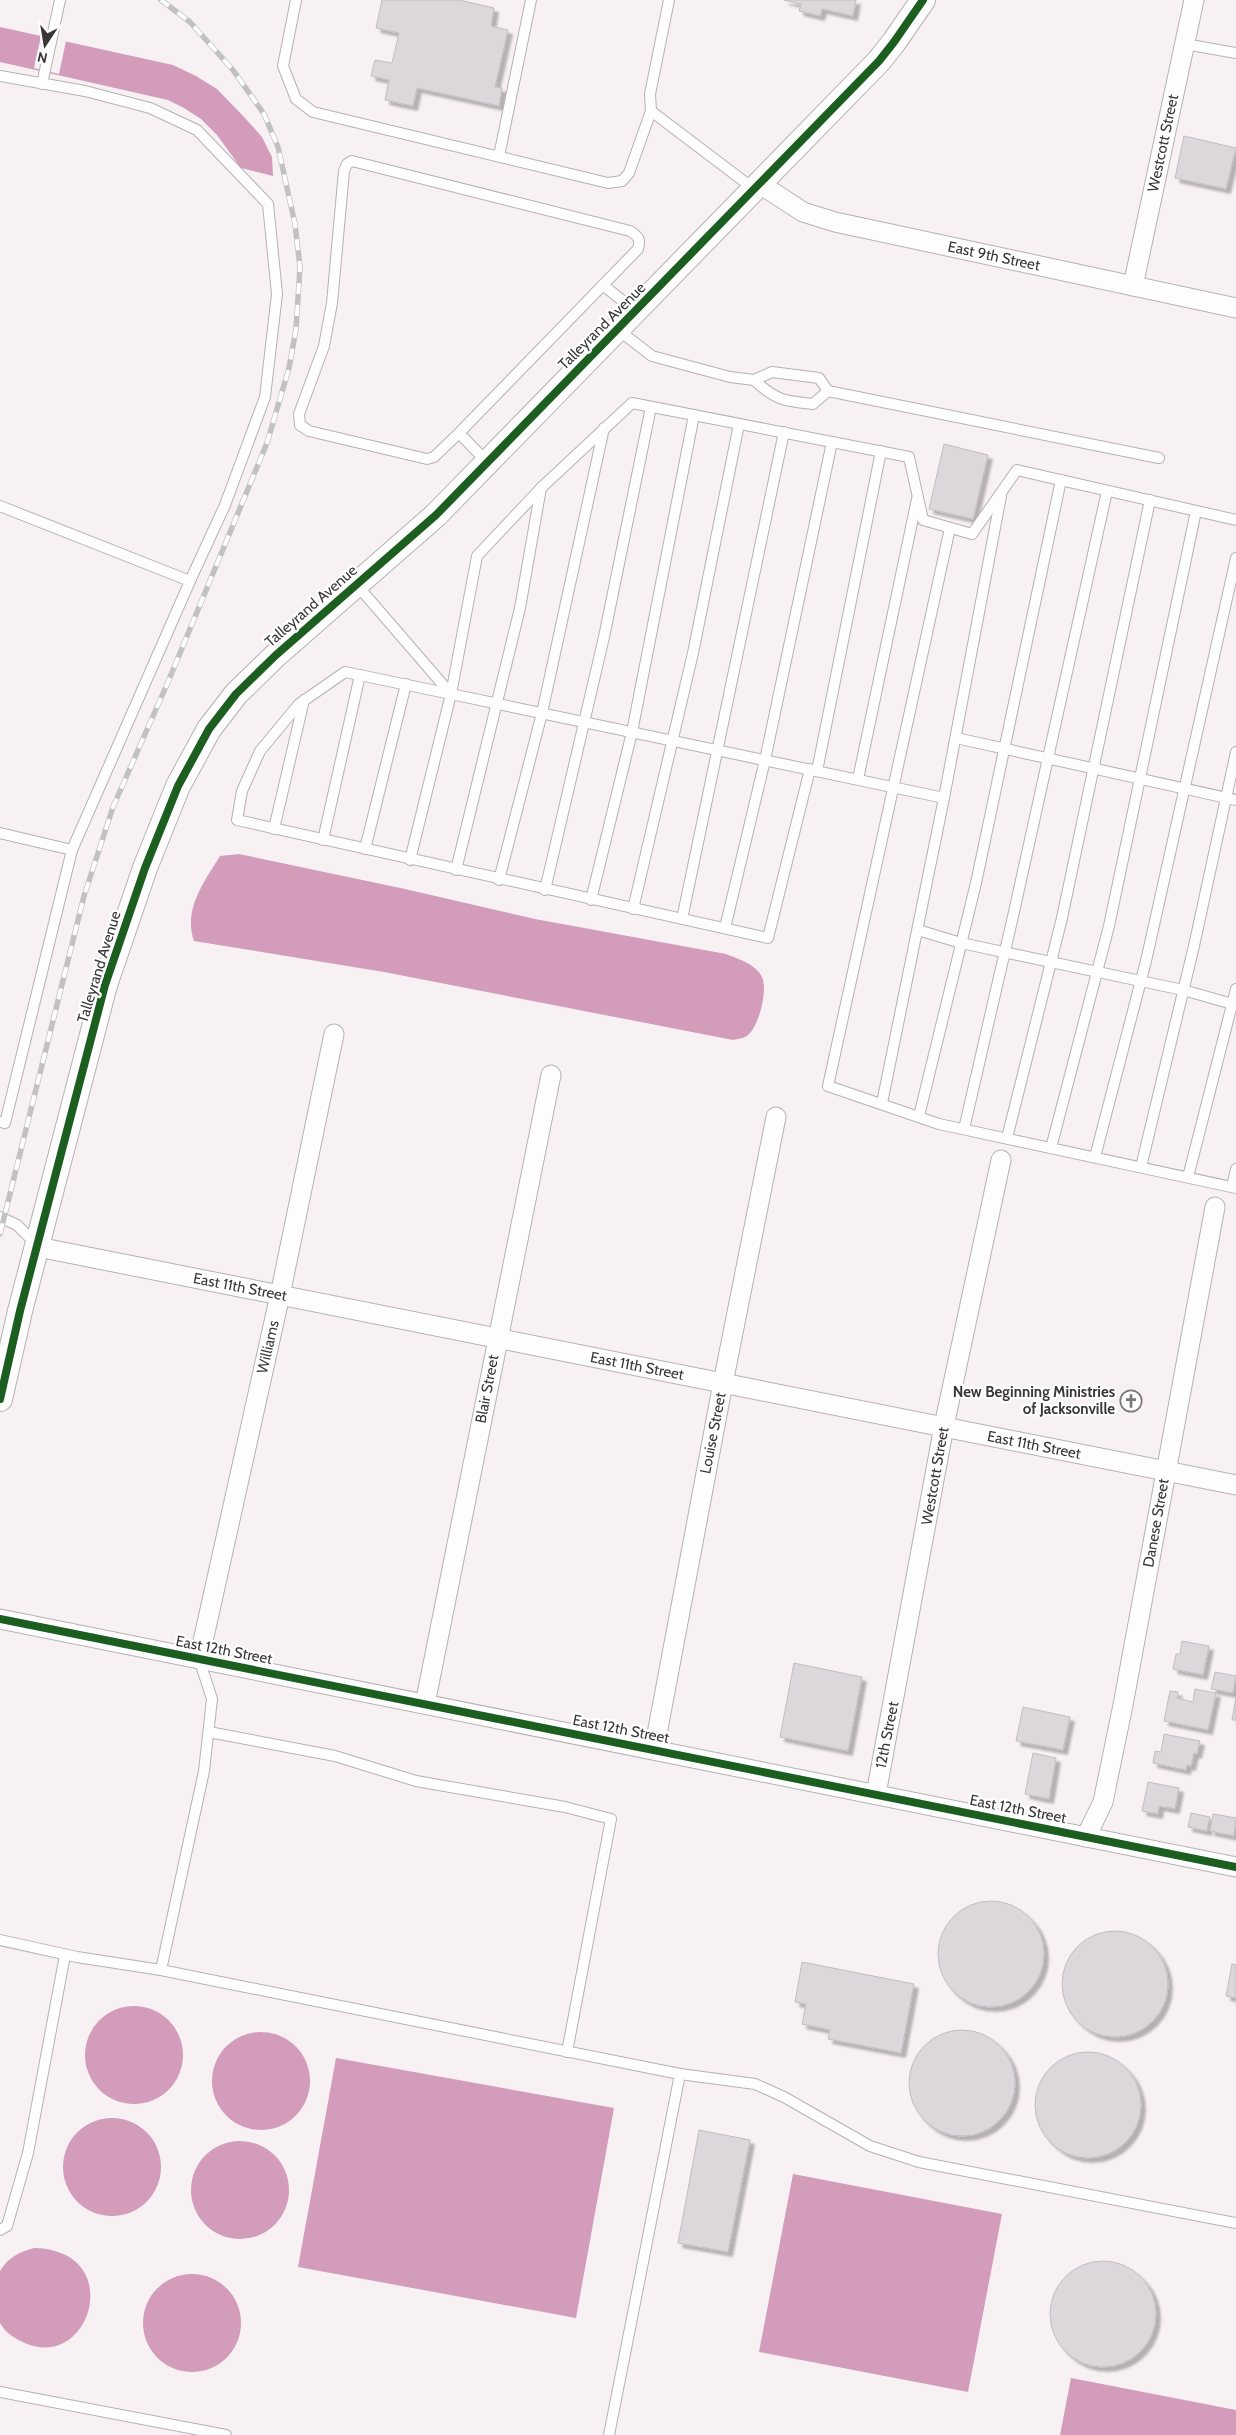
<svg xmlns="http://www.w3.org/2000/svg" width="1236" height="2435" font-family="Cabin,sans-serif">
<defs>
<filter id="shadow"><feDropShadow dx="4.5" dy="4.5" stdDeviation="1" flood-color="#0004"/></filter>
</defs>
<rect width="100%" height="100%" fill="#f7f1f4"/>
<g fill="#d39cbb">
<path d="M0,27L173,65L196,76L217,89L245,118L262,137L272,157L273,176L241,168L217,135L201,119L184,108L168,100L0,62Z"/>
<path d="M239,854L405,889L535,919L726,954C738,959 756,964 762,977C768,990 759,1026 748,1035C745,1038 738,1039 733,1040L384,972L194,941C183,910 204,882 220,856Z"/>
<circle cx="134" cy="2055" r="49"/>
<circle cx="261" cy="2081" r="49"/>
<path d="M336,2058L614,2108L576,2318L298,2267Z"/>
<circle cx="112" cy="2167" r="49"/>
<circle cx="240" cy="2190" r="49"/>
<path d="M793,2174L1002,2214L968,2392L759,2352Z"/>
<path d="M34,2248C126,2250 92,2369 27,2344C16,2339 6,2334 0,2323V2271C8,2257 20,2252 34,2248Z"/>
<circle cx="192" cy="2323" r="49"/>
<path d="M1071,2378L1236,2410V2435H1060Z"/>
</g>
<path fill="#f7f1f4" d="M41,36L66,41L59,74L34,68Z"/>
<g fill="#dcd7da" stroke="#c1bdbf" filter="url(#shadow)">
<path d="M382,0H459L494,8L491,26L508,30L495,87L502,88L499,106L417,88L413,106L385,100L389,80L371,76L375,60L392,63L399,33L376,28Z"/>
<path d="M784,0H856L853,16L822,9L820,16L799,11L801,4Z"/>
<path d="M1184,136L1236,148L1226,189L1175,178Z"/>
<path d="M944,444L988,455L973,519L929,509Z"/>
<path d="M1182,1641L1209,1646L1203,1675L1173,1669L1176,1654H1180Z"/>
<path d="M794,1663L862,1677L848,1751L780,1737Z"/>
<path d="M1215,1672L1236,1676L1233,1693L1211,1689Z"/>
<path d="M1195,1689L1216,1693L1208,1730L1164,1721L1170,1691L1178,1692L1177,1698L1193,1702Z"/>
<path d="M1236,1698V1720H1232Z"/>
<path d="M1023,1707L1070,1717L1063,1750L1016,1741Z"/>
<path d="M1164,1734L1200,1741L1197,1754L1194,1753L1191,1766L1187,1765L1186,1770L1153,1763L1155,1751L1161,1752Z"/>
<path d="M1033,1753L1056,1758L1049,1799L1025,1794Z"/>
<path d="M1148,1782L1179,1788L1175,1809L1159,1806L1158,1814L1142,1811Z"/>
<path d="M1191,1813L1210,1817L1207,1831L1188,1827Z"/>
<path d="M1213,1814L1236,1818L1234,1836L1210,1831Z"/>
<circle cx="991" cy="1954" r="53"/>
<circle cx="1115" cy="1984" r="53"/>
<path d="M802,1962L914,1984L901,2053L828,2039L830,2030L802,2024L806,2004L795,2002Z"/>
<path d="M1232,1964L1236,1965V1998L1226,1996Z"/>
<circle cx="962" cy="2083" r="53"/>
<circle cx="1088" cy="2105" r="53"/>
<path d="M699,2130L750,2140L728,2252L678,2243Z"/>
<circle cx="1103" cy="2314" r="53"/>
</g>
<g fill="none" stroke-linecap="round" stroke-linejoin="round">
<g stroke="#b6b1b4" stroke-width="12">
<g id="service">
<path d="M296,0L283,66L296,99L313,112L608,183L622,181L629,173L651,111L650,94L669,0"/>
<path d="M1185,44L1236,53"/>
<path d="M0,76L85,91L150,108L197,130L268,204L277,294L265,397L225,505L190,581"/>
<path d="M42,84L60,0"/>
<path d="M651,111L754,189"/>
<path d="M499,156L531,0"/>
<path d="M603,285L635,311"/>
<path d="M617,329L652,356L730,377L754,380L772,372L819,378L828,391L813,404C783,401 776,400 754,380"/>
<path d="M828,391L1159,458"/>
<path d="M459,433L434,457L427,459L309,431L300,425L299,414L324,346L332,303L344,171L347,164L352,161L630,231C638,236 641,239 638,249L459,433L487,462"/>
<path d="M0,506L190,581L72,850L5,1123L0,1122"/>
<path d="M950,528L828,1086L939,1124L1236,1188"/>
<path d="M356,584L451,694L944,798"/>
<path d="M451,694L345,672L299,704L260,751L242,791L237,820L768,938L810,769"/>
<path d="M956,738L1236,800"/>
<path d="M817,771L881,451"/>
<path d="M858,779L917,499"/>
<path d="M274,829L304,700"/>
<path d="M0,833L72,850"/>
<path d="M323,840L360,675"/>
<path d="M365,849L406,684"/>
<path d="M410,860L451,694L477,556L541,488L632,403L909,457L923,520L972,534L1017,470L1236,520"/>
<path d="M456,870L520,608L541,488"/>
<path d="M499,880L542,713L604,428"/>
<path d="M545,890L604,637L651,407"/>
<path d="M591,900L632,732L694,415"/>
<path d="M633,909L693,653L739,424"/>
<path d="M682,919L784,432"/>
<path d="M725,928L765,760L832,442"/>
<path d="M918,930L961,943L1183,990L1236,1005"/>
<path d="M882,1103L944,798L1001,496"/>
<path d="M919,1116L976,883L1061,480"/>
<path d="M964,1129L1014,912L1107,491"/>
<path d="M1007,1138L1062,918L1150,500"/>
<path d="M1051,1148L1109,926L1196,511"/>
<path d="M1095,1157L1146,961L1236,558"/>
<path d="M1141,1167L1194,946L1236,752"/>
<path d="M1188,1177L1236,989"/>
<path d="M1232,1187L1236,1169"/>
<path d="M0,1217L17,1225L36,1244"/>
<path d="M209,1732L335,1756L416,1781L565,1807L611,1819L567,2052"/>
<path d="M0,1940L77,1957L161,1970L680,2074L609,2435"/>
<path d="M161,1970L204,1771L212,1699L199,1659"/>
<path d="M680,2074L755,2084L784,2097L870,2146L919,2162L1236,2223"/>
<path d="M0,2230L7,2226L28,2153L65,1955"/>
<path d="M0,2392L226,2435"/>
</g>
</g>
<g stroke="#b6b1b4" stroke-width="21">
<g id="minor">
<path d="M760,184L803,212L835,222L1236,308"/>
<path d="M1133,286L1194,0"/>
<path d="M38,1247L1236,1485"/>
<path d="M0,1619L1236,1867"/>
<path d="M199,1659L280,1295L334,1034"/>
<path d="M425,1704L551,1075"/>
<path d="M654,1750L723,1383L776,1117"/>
<path d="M876,1794L944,1426L1001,1160"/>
<path d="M1086,1837L1103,1802L1123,1705L1215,1207"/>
</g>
</g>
<g stroke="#b6b1b4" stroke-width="26">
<path id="tertiary" d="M0,1399L20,1311L105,985L145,868L178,786L209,729L236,694L276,655L436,515L879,61L894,42L923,0"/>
</g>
<use href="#service" stroke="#fefdfd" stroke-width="10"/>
<use href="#minor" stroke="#fefdfd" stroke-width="19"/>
<use href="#tertiary" stroke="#fefdfd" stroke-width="24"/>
<g stroke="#c1c1c1" stroke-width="5.5">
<path id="rail" d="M0,1234L84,896L113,807L168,682L267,443L289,368L296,329L300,267L295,224L278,147L264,114L233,70L190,22L161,0"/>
</g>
<use href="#rail" stroke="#fff" stroke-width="4" stroke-dasharray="11" stroke-linecap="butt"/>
<g stroke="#fff" stroke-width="11">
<g id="cycleway">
<path d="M0,1399L20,1311L105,985L145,868L178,786L209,729L236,694L276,655L436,515L879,61L894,42L923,0"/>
<path d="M0,1619L1236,1867"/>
</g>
</g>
<use href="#cycleway" stroke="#1b5e20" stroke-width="8"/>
</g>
<defs>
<g id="church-ring" transform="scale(1.125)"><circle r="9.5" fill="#fff" stroke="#7c777a" stroke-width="1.5"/><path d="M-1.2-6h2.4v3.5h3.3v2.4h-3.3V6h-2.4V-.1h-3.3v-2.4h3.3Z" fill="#7c777a"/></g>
</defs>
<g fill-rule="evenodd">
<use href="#church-ring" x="1131" y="1401"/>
</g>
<g text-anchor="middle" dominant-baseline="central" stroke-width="4.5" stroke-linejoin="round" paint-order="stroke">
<g font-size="15" fill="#3a3638" stroke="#fff">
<text transform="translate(1163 143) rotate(-78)">Westcott Street</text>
<text transform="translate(994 256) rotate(12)">East 9th Street</text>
<text transform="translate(602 326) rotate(-45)">Talleyrand Avenue</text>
<text transform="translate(311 606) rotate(-41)">Talleyrand Avenue</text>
<text transform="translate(99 967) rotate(-73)">Talleyrand Avenue</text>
<text transform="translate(240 1287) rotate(11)">East 11th Street</text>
<text transform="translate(268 1347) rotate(-77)">Williams</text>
<text transform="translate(637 1366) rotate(11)">East 11th Street</text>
<text transform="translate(487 1389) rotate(-79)">Blair Street</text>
<text transform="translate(713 1433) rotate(-79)">Louise Street</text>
<text transform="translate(1034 1445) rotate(11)">East 11th Street</text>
<text transform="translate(935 1476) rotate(-80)">Westcott Street</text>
<text transform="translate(1156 1523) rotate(-80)">Danese Street</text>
<text transform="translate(224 1650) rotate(11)">East 12th Street</text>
<text transform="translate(621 1729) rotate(11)">East 12th Street</text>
<text transform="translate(887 1735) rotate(-79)">12th Street</text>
<text transform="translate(1018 1809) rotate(11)">East 12th Street</text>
</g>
<g font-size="15" font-weight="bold" fill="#3a3638" stroke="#fff" text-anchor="end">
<text x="1115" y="1392">New Beginning Ministries<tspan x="1115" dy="17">of Jacksonville</tspan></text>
</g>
</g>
<g transform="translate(45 45) rotate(192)" stroke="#ffffff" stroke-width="4" paint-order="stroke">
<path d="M0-4L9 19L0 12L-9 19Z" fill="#3a3638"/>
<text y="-8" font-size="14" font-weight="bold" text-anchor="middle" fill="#3a3638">N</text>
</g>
</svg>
